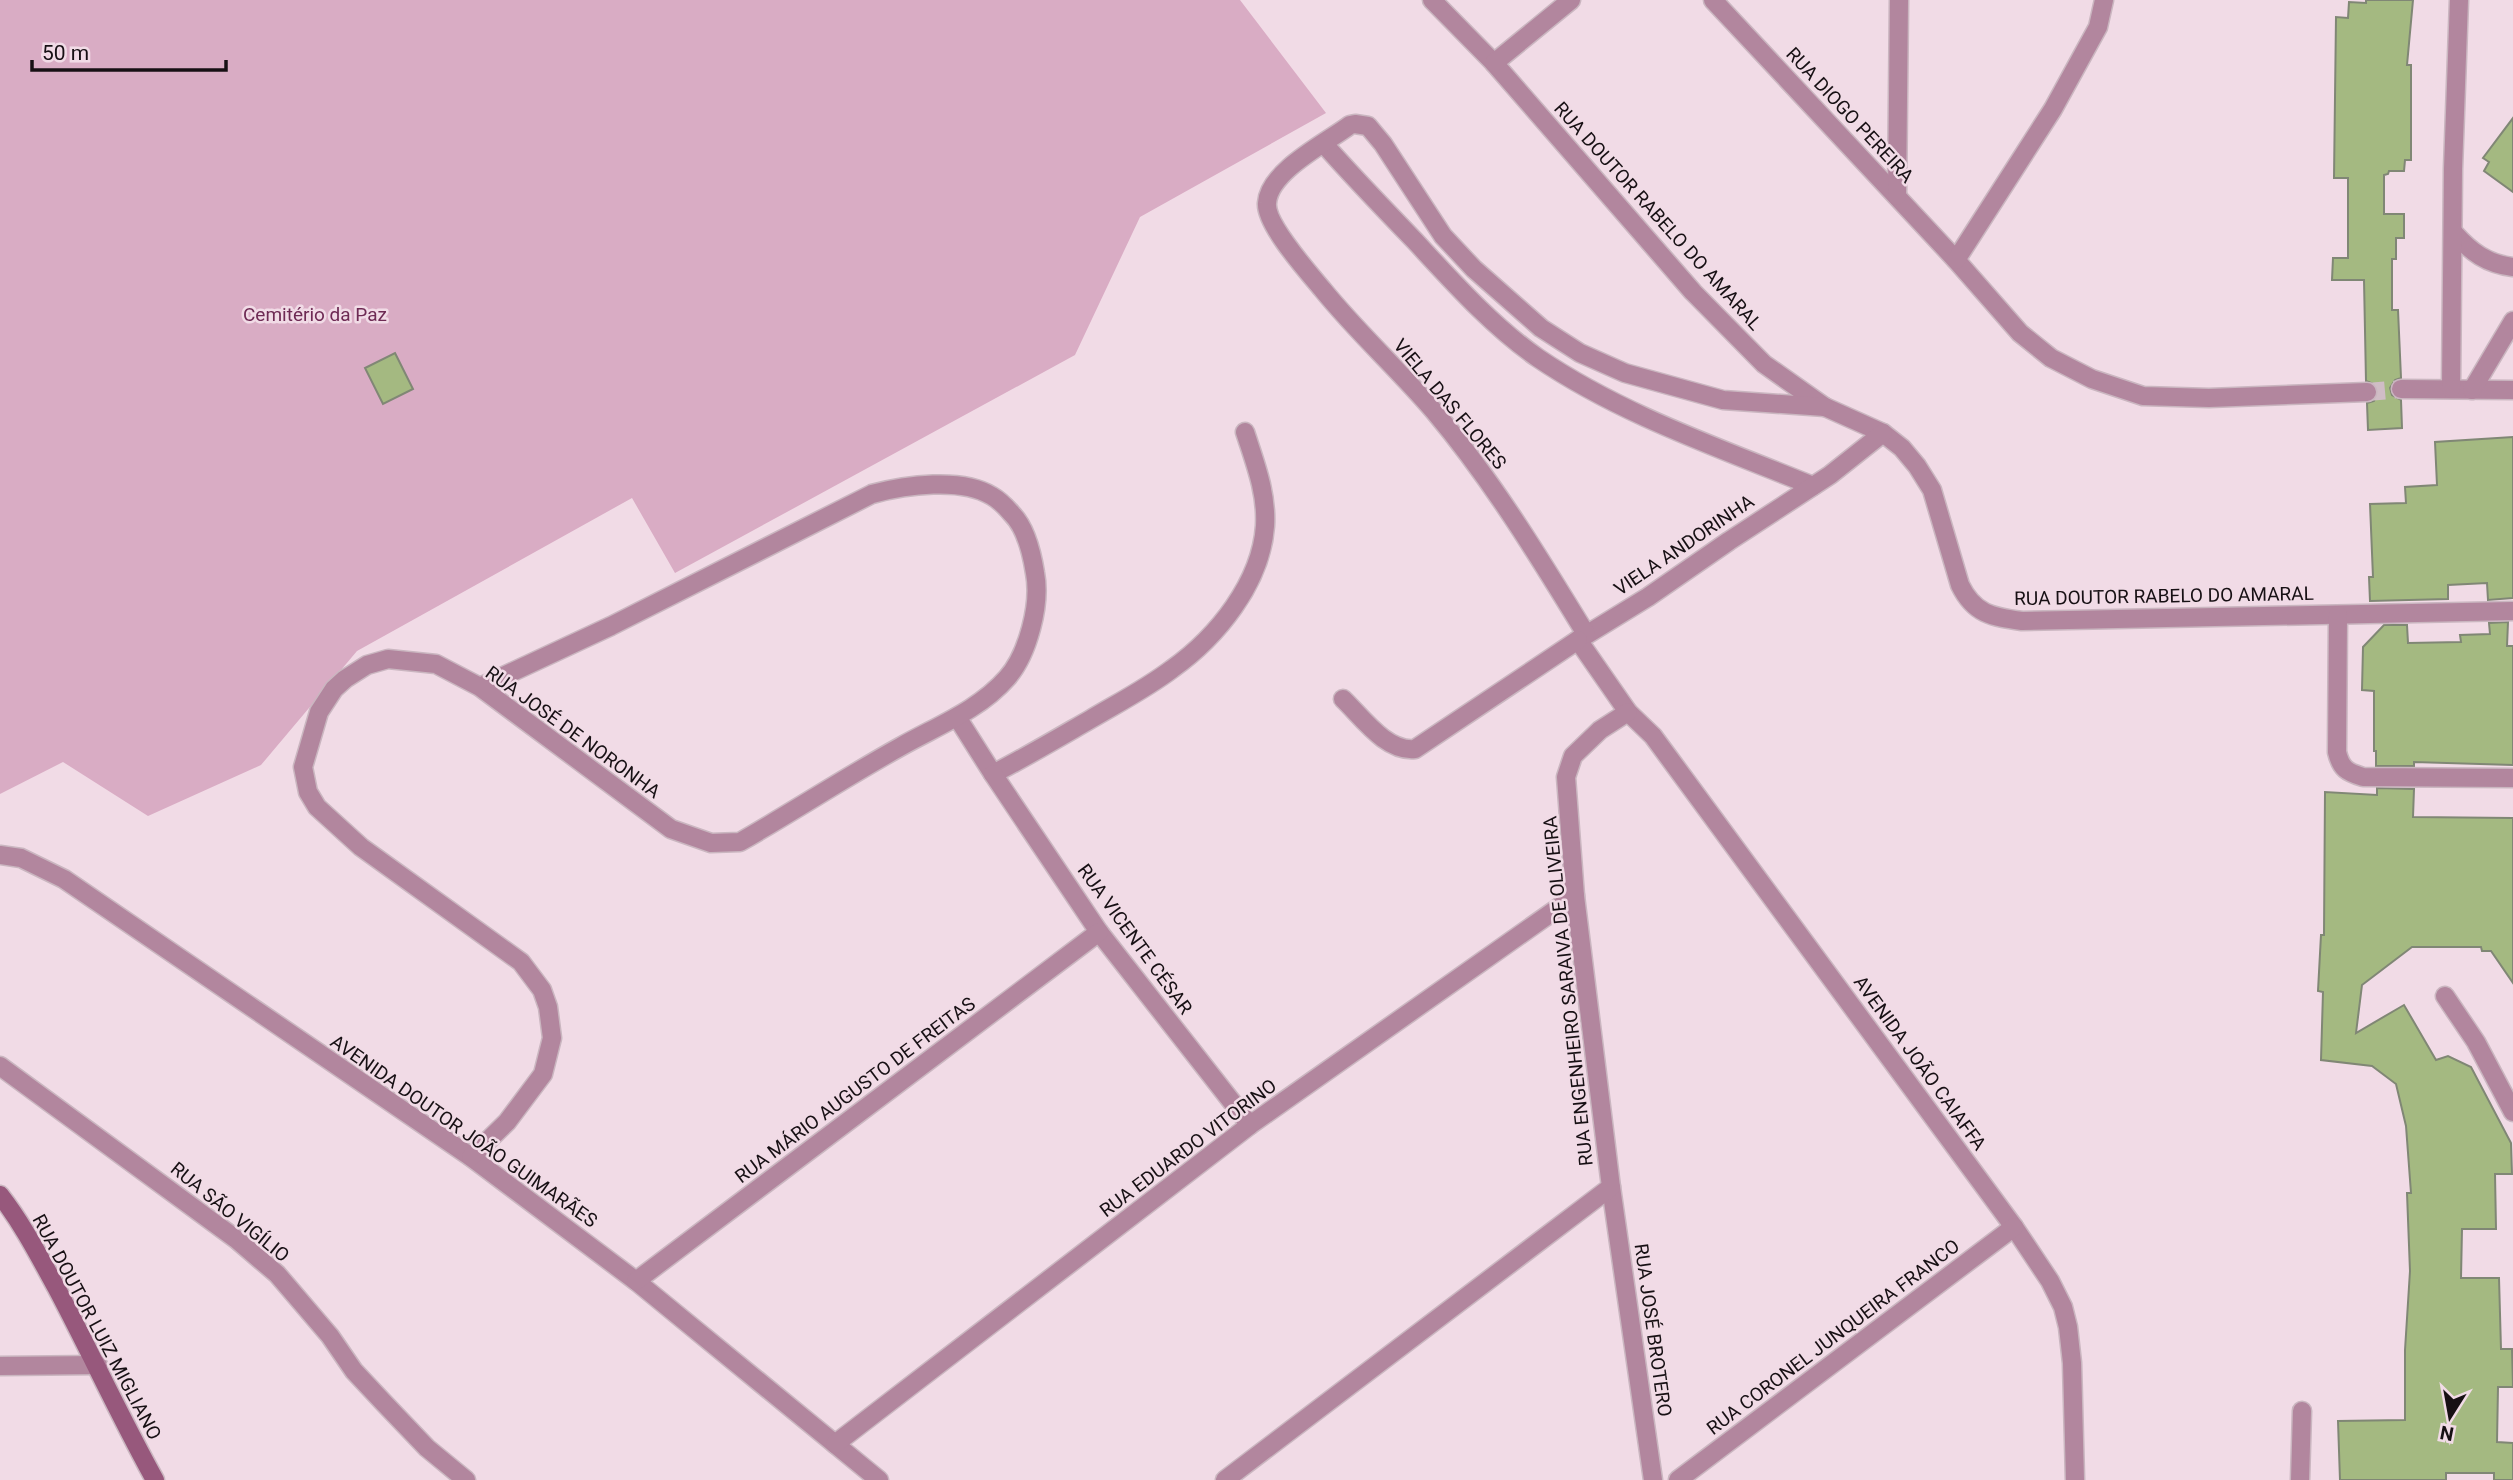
<svg xmlns="http://www.w3.org/2000/svg" width="2513" height="1480" font-family="Roboto,sans-serif">
<rect width="100%" height="100%" fill="#f1dbe6"/>
<path fill="#d9acc4" d="M0,0H1240L1326,113L1140,217L1075,355L675,573L632,498L357,651L261,765L148,816L63,762L0,794Z"/>
<g fill="#a4b981" stroke="#808775" stroke-width="2">
<path d="M2366,0H2413L2407,65H2411V160H2405L2404,171H2389L2388,174L2384,175V214H2404V238H2396V259H2392V310H2398L2401,378L2395,380L2390,388L2392,395L2401,400L2402,428L2368,430L2367,403L2374,401L2378,392L2376,385L2366,381L2364,280H2332L2333,258H2348V178H2334L2336,17L2348,18L2349,2L2366,3Z"/>
<path d="M2513,118V192L2484,171L2489,162L2483,158Z"/>
<path d="M395,353L413,389L383,404L365,368Z"/>
<path d="M2513,437V598L2488,600L2487,583L2448,585V599L2370,601L2369,577H2373L2370,504L2406,503L2405,487L2437,485L2435,442Z"/>
<path d="M2508,622L2507,646H2513V765L2414,762V766H2376V751H2374V691L2362,690L2363,647L2384,625H2407L2408,643L2461,642L2460,635L2490,634L2489,623Z"/>
<path d="M2377,788L2414,789L2413,817L2513,818V983L2491,951H2482L2481,947H2412L2362,985L2356,1033L2404,1005L2436,1060L2448,1056L2471,1067L2511,1143L2512,1174H2495L2496,1229H2462L2461,1278H2499L2501,1349H2512L2513,1387H2498L2497,1442L2513,1443V1480H2494V1473H2446V1480H2340L2338,1421L2405,1420V1350L2410,1271L2407,1193H2411L2406,1126L2396,1084L2372,1066L2321,1060L2323,992L2318,991L2321,935H2324L2325,792L2377,795Z"/>
</g>
<g fill="none" stroke-linecap="round" stroke-linejoin="round">
<path stroke="#d0bdc6" stroke-width="18" stroke-dasharray="18 9" stroke-linecap="butt" d="M2367,392L2401,389"/>
<g stroke="#cab6c0" stroke-width="21">
<g id="minor">
<path d="M1432,0L1494,63L1693,292L1764,364L1825,407L1883,433L1902,448L1917,466L1932,490L1960,585C1974,614 1992,617 2022,621L2513,611"/>
<path d="M1713,0L1956,260L2020,333L2051,358L2092,379L2143,396L2209,398L2367,392"/>
<path d="M1494,63L1571,0"/>
<path d="M1324,144C1353,177 1384,209 1415,241C1453,282 1492,326 1538,358C1622,415 1720,448 1813,486"/>
<path d="M1897,196L1899,0"/>
<path d="M2454,233C2471,252 2487,264 2513,267"/>
<path d="M1956,260L2053,109L2098,27L2104,0"/>
<path d="M2401,389L2513,390"/>
<path d="M2451,389L2453,169L2459,0"/>
<path d="M2472,390L2513,321"/>
<path d="M1883,433L1830,475L1729,541L1648,597L1578,640L1628,712L1653,736L2014,1227L2050,1281L2063,1307L2068,1327L2072,1363L2075,1480"/>
<path d="M2338,615L2337,752C2341,769 2347,772 2363,777L2513,778"/>
<path d="M1586,634C1539,557 1492,480 1434,411C1398,369 1357,332 1323,290C1308,272 1265,224 1267,203C1269,171 1326,143 1350,125L1355,124L1368,126L1383,144L1443,236L1474,269L1541,328L1580,353L1625,373L1723,400L1825,407"/>
<path d="M1343,699C1362,717 1386,752 1415,749L1578,640"/>
<path d="M957,717L993,774C1026,757 1058,738 1091,719C1118,703 1147,688 1172,669C1217,637 1261,583 1265,526C1267,493 1255,463 1245,432"/>
<path d="M993,774L1099,932L1250,1125"/>
<path d="M0,855L21,858L64,879L471,1157L636,1281L879,1480"/>
<path d="M2445,996L2476,1042L2513,1112"/>
<path d="M0,1066L236,1239L277,1274L330,1336L354,1371L384,1403L427,1448L466,1480"/>
<path d="M471,1157L507,1122L543,1074L552,1038L548,1007L542,990L521,962L361,847L317,807L308,792L303,767L319,712L334,689L345,679L367,665L388,659L436,664L480,687L671,829L711,843L740,842C794,811 846,777 900,747C937,726 979,710 1007,678C1028,654 1041,604 1035,573C1032,554 1026,528 1012,514C1007,508 999,500 992,496C962,477 905,485 872,494L611,626L480,687"/>
<path d="M1611,1187L1653,1480"/>
<path d="M636,1281L1099,932"/>
<path d="M0,1366L98,1365"/>
<path d="M835,1444L1250,1125L1575,896"/>
<path d="M1225,1480L1611,1187L1575,896L1566,777L1573,756L1600,730L1628,712"/>
<path d="M1678,1480L2014,1227"/>
<path d="M2300,1480L2302,1411"/>
</g>
</g>
<g stroke="#cab6c0" stroke-width="21">
<path id="secondary" d="M0,1195C22,1223 39,1256 56,1287C90,1351 120,1417 155,1480"/>
</g>
<use href="#minor" stroke="#b2869e" stroke-width="18"/>
<use href="#secondary" stroke="#97587c" stroke-width="18"/>
</g>
<g text-anchor="middle" dominant-baseline="central" stroke-width="5" stroke-linejoin="round" paint-order="stroke">
<g font-size="19" fill="#171014" stroke="#f1dbe6">
<text transform="translate(1850 115) rotate(47)">RUA DIOGO PEREIRA</text>
<text transform="translate(1658 216) rotate(48)">RUA DOUTOR RABELO DO AMARAL</text>
<text transform="translate(1450 404) rotate(50)">VIELA DAS FLORES</text>
<text transform="translate(1684 545) rotate(-34)">VIELA ANDORINHA</text>
<text transform="translate(2164 596) rotate(-1)">RUA DOUTOR RABELO DO AMARAL</text>
<text transform="translate(573 732) rotate(36)">RUA JOSÉ DE NORONHA</text>
<text transform="translate(1135 939) rotate(54)">RUA VICENTE CÉSAR</text>
<text transform="translate(1568 991) rotate(-96)">RUA ENGENHEIRO SARAIVA DE OLIVEIRA</text>
<text transform="translate(1920 1063) rotate(54)">AVENIDA JOÃO CAIAFFA</text>
<text transform="translate(855 1090) rotate(-37)">RUA MÁRIO AUGUSTO DE FREITAS</text>
<text transform="translate(464 1131) rotate(35)">AVENIDA DOUTOR JOÃO GUIMARÃES</text>
<text transform="translate(1188 1148) rotate(-37)">RUA EDUARDO VITORINO</text>
<text transform="translate(230 1212) rotate(39)">RUA SÃO VIGÍLIO</text>
<text transform="translate(97 1327) rotate(62)">RUA DOUTOR LUIZ MIGLIANO</text>
<text transform="translate(1653 1330) rotate(82)">RUA JOSÉ BROTERO</text>
<text transform="translate(1833 1337) rotate(-37)">RUA CORONEL JUNQUEIRA FRANCO</text>
</g>
<g font-size="19" fill="#6e2a54" stroke="#f1dbe6">
<text x="315" y="314">Cemitério da Paz</text>
</g>
</g>
<g transform="translate(2450 1417) rotate(191)" stroke="#f1dbe6" stroke-width="5" paint-order="stroke">
<path d="M0-5L12 26L0 18L-12 26Z" fill="#171014"/>
<text y="-10" font-size="19" font-weight="bold" text-anchor="middle" fill="#171014">N</text>
</g>
<path d="M32 60v10h194v-10" fill="none" stroke="#171014" stroke-width="3.5"/>
<text x="42" y="60" font-size="21" fill="#171014" stroke="#f1dbe6" stroke-width="5" paint-order="stroke">50 m</text>
</svg>
